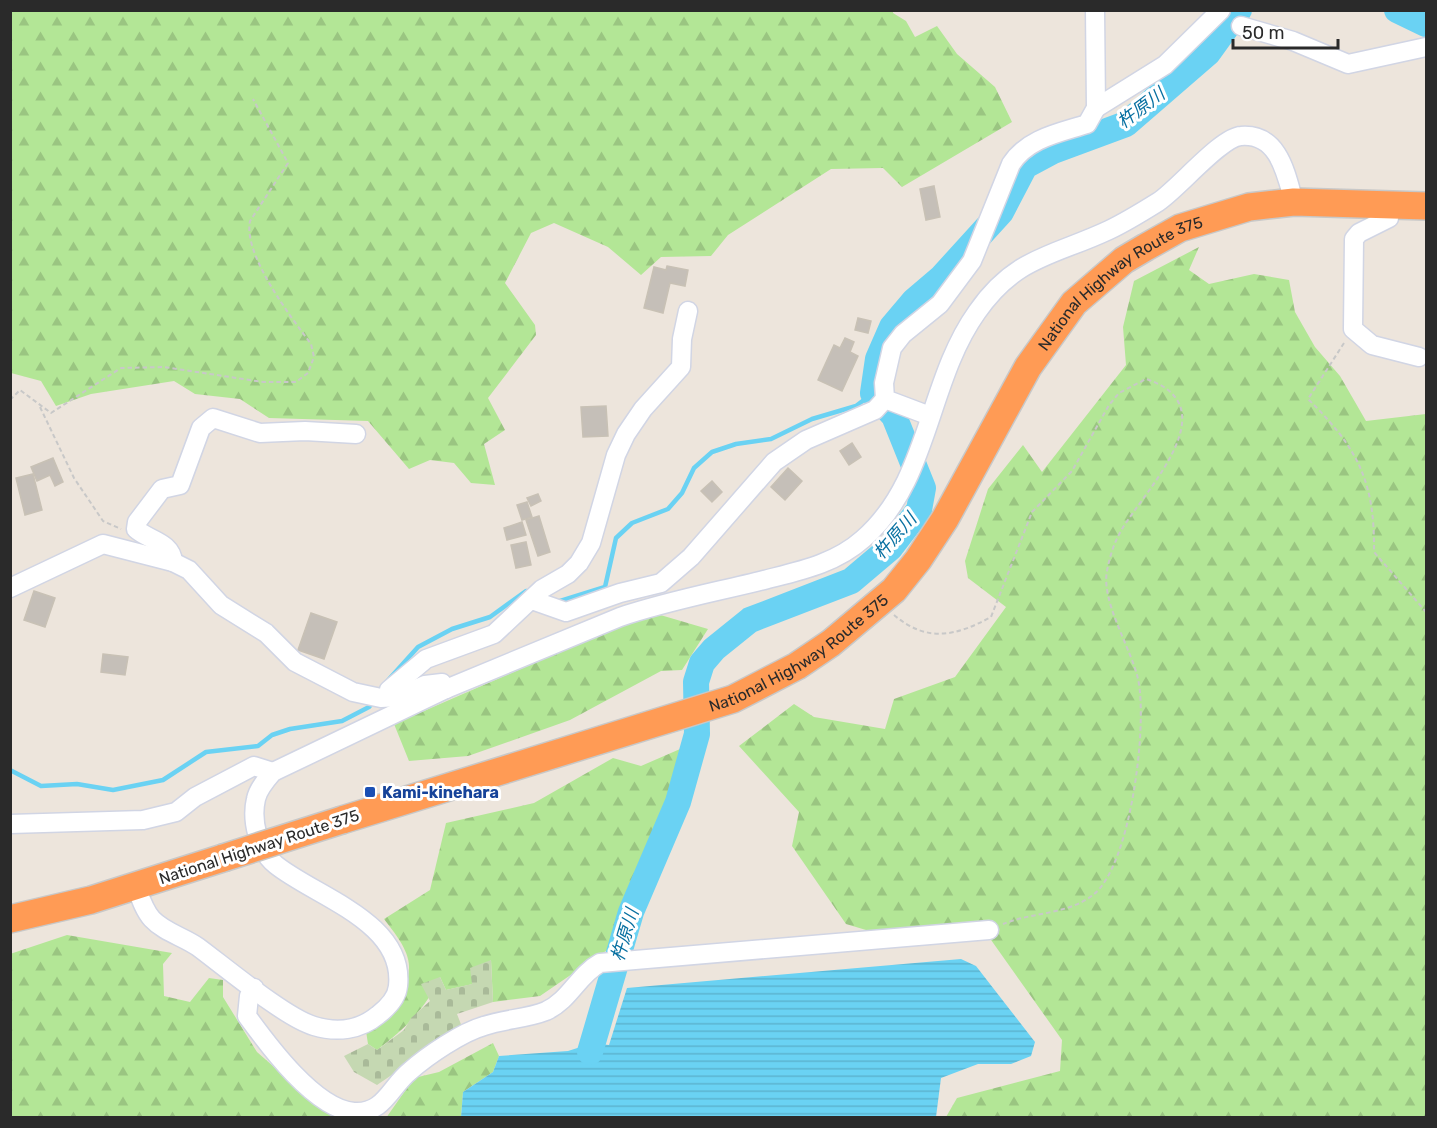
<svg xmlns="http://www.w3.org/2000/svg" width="1437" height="1128" font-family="Rubik,'Noto Sans JP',sans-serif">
<defs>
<pattern id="forest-firs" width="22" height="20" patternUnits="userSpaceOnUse" patternTransform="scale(1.5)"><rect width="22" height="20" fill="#b3e696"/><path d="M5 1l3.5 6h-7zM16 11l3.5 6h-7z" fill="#9ac581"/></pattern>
<pattern id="cemetery-stones" width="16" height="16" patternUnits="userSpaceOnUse" patternTransform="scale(1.5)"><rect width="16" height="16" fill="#c5d8b2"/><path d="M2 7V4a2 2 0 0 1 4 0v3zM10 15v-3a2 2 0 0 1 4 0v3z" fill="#a9ba99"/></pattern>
<pattern id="water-rules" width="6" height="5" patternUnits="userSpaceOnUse" patternTransform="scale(1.5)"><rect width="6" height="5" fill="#6ad2f3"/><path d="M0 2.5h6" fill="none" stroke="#5cb4d0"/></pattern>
</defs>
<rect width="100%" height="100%" fill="#ede5dc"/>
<g fill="url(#forest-firs)">
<path d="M10,11H893V13L906,21L915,37L937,26L957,54L995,87L1012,122L902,187L883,168L831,169L728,235L711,256L661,257L641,275L608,247L554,223L531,233L505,283L535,325L536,335L488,398L505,430L484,444L495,485L471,483L454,463L430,460L409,469L368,421L269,418L240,399L195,394L174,381L91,394L56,406L41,381L11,373Z"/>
<path d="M1199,247L1189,270L1209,284L1254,274L1289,280L1295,312L1315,347L1340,376L1366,421L1426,414V1117H946L957,1098L1060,1071L1062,1040L979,923L876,933L846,924L792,846L799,812L739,746L794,704L814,717L885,729L894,699L955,677L1006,607L968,578L965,561L988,489L1023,445L1042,472L1126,365L1123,327L1134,281Z"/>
<path d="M657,614L708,629L682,670L661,671L570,720L468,756L409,761L394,724L608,631Z"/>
<path d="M687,746L668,804L613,946L540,996L493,1002L491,960L473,984L446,990L440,977C426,1008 404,1030 377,1050L368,1044L366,1031C390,1019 408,997 409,968C410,951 394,932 384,919L430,890L446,823L534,803L613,758L641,766Z"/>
<path d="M67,935L172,953L163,964L164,996L190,1002L209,978L223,980V997L257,1052L298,1088L347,1117H11L10,954Z"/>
<path d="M493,1043L499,1056L493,1072L463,1092L461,1117L386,1118L414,1078L439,1072Z"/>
</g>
<path fill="url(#cemetery-stones)" d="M491,960L493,1002L457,1014L462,1027L377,1085L354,1072L344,1056L368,1044L377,1050L404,1030L411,1018L430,1001L421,984L440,977L446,990L472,984L470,968Z"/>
<path fill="url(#water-rules)" d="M961,959L976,966L1035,1042L1031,1056L1011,1064H978L941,1078L936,1117H461L463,1092L493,1072L499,1056L568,1051L593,1043L609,1045L627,988Z"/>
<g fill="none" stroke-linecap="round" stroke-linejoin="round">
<g stroke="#6ad2f3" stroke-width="4.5">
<path d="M557,602L605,587L616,538L632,523L668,509L682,493L694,468L712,452L736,444L771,439L812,419L856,406L873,393"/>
<path d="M382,687L418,647L452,629L490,617L526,591L532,593"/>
<path d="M10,770L41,786L77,784L113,790L163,780L206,752L258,746L272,735L290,729L342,721L369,707L373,702"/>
</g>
<g stroke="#6ad2f3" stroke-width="26">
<path d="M1397,10L1426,24"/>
<path d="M590,1052L631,912L678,802L697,734L696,682L702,663L714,649L750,620L851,581L890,548L919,510L923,488L894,416L873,393L878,359L892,327L914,301L941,278L1001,212L1025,166L1053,151L1126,124L1208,53L1239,10"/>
</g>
</g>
<g fill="#c5bfb8" stroke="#c8c1b5" stroke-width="1.5">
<path d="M934,186L940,217L926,220L920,189Z"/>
<path d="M667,266L688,270L685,286L670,283L663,313L644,308L654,267L666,270Z"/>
<path d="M858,318L871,321L868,333L855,330Z"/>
<path d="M845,338L854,342L850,352L858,356L842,391L818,380L834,345L840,348Z"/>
<path d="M606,406L608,436L583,437L581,407Z"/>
<path d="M852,443L861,457L849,465L840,451Z"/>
<path d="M53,458L63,482L55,486L50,475L37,481L31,467Z"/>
<path d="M788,468L802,481L785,500L771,487Z"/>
<path d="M33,474L42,510L25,515L16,478Z"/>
<path d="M712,481L722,492L712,502L701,491Z"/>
<path d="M538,494L541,501L531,506L527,498Z"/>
<path d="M527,502L532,517L522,520L517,505Z"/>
<path d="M539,516L550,552L538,556L526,520Z"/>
<path d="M522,522L526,535L507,540L504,528Z"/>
<path d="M526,542L531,565L516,568L511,545Z"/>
<path d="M34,591L55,598L45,627L24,620Z"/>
<path d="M311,613L337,622L324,659L298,650Z"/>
<path d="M103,654L128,657L125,675L101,672Z"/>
</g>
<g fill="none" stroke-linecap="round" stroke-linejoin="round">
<g stroke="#d1d5e4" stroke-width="21">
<g id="minor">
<path d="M1241,26L1293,41L1348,64L1426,47"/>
<path d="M1096,108L1165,65L1221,10"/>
<path d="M1390,205L1389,218L1359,233L1354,239L1353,329L1372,345L1419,357"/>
<path d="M930,416L885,399L884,383L892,348L903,334L940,304L972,261L1011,164C1028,138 1059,133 1087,124L1096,108L1095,10"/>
<path d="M173,562C172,542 148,540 136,529L137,522L162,489L180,485L201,428L213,418L260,433L305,431L356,434"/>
<path d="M10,588L103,544L173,562L189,570L221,605L266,633L295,662L353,692L381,698L398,697L425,685L442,683L446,689"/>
<path d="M532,600L566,612L620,593L661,583L691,557L774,462L806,440L875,410L885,399"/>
<path d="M389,697V690L426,659L494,634L542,589L568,574L579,563L591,543L616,455L626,434L643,409L681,367L682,339L688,311"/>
<path d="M10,824L143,820L176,812L195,797L254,766L273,772"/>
<path d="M136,886C140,897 144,910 152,919C164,932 184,937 198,947C225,967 286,1018 314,1026C337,1033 360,1030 378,1015C387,1008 397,998 398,986C405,922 316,897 276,865C258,851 251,820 256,799C258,789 266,780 273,772L446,689L620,617C667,601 716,592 764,580C799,571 835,564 863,539C930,481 927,382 977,312C1016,256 1054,256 1109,230C1126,222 1142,212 1158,202C1178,189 1221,137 1241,136C1279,133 1286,174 1294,202"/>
<path d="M254,988L249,996L247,1016C268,1045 315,1109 354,1112C384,1114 390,1087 410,1071C427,1056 462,1032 484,1026C504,1019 526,1019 546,1011C570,1000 578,975 600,963L989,930"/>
</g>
</g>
<g stroke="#c8c8c8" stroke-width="30">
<g id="highway">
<path id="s1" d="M342,820L733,699L797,666L831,643L894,590L918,560L945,519L1028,367L1074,303L1124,260L1146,247L1180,228L1249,207L1294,202L1426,206"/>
<path d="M10,919L91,900L223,858"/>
</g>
</g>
<g stroke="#c8c8c8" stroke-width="2" stroke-dasharray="4.5 3" stroke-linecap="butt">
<path d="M1344,343L1308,399C1358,448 1375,482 1374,552L1426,612"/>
<path d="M10,400L20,390L51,413L121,368L164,367L263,382H296L308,373L314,357L311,344C291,317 243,255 250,221L288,163L253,99"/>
<path d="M40,407L74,478L103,521L121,529"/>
<path d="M894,615C927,643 956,636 991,617L1032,512L1072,471L1109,405L1119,393L1146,379C1229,406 1147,488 1122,529C1114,543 1110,555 1107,571C1101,602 1131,648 1138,679C1148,724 1131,866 1093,895C1067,915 1032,912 1003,924"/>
</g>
<use href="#minor" stroke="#fff" stroke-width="18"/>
<use href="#highway" stroke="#ff9b55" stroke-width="27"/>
<g stroke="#c8c8c8" stroke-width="30" stroke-linecap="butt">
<path id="highway-bridge" d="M223,858L342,820"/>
</g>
<use href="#highway-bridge" stroke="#ff9b55" stroke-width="27"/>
</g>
<rect fill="#1a4fb4" stroke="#fff" stroke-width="2" x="364" y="786" width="12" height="12" rx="3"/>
<g text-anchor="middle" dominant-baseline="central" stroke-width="6" stroke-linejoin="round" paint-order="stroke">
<g font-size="16" fill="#2a2a2a" stroke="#fff">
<text stroke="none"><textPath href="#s1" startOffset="993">National Highway Route 375</textPath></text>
<text stroke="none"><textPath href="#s1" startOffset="489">National Highway Route 375</textPath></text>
<text transform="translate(259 847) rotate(-18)">National Highway Route 375</text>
</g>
<g font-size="16" font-weight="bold" fill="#164399" stroke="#fff" text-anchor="start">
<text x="382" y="792">Kami-kinehara</text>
</g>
<g font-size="18" font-style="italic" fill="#0870a1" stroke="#fff">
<text transform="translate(1141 108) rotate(-37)">杵原川</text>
<text transform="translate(895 536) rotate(-49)">杵原川</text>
<text transform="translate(625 935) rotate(-73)">杵原川</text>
</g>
</g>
<rect width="1437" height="1128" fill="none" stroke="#2a2a2a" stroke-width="24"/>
<path d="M1233 39v9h105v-9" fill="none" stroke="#2a2a2a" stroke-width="3"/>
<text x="1242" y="39" font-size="18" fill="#2a2a2a" stroke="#ffffff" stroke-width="4.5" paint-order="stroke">50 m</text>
</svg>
